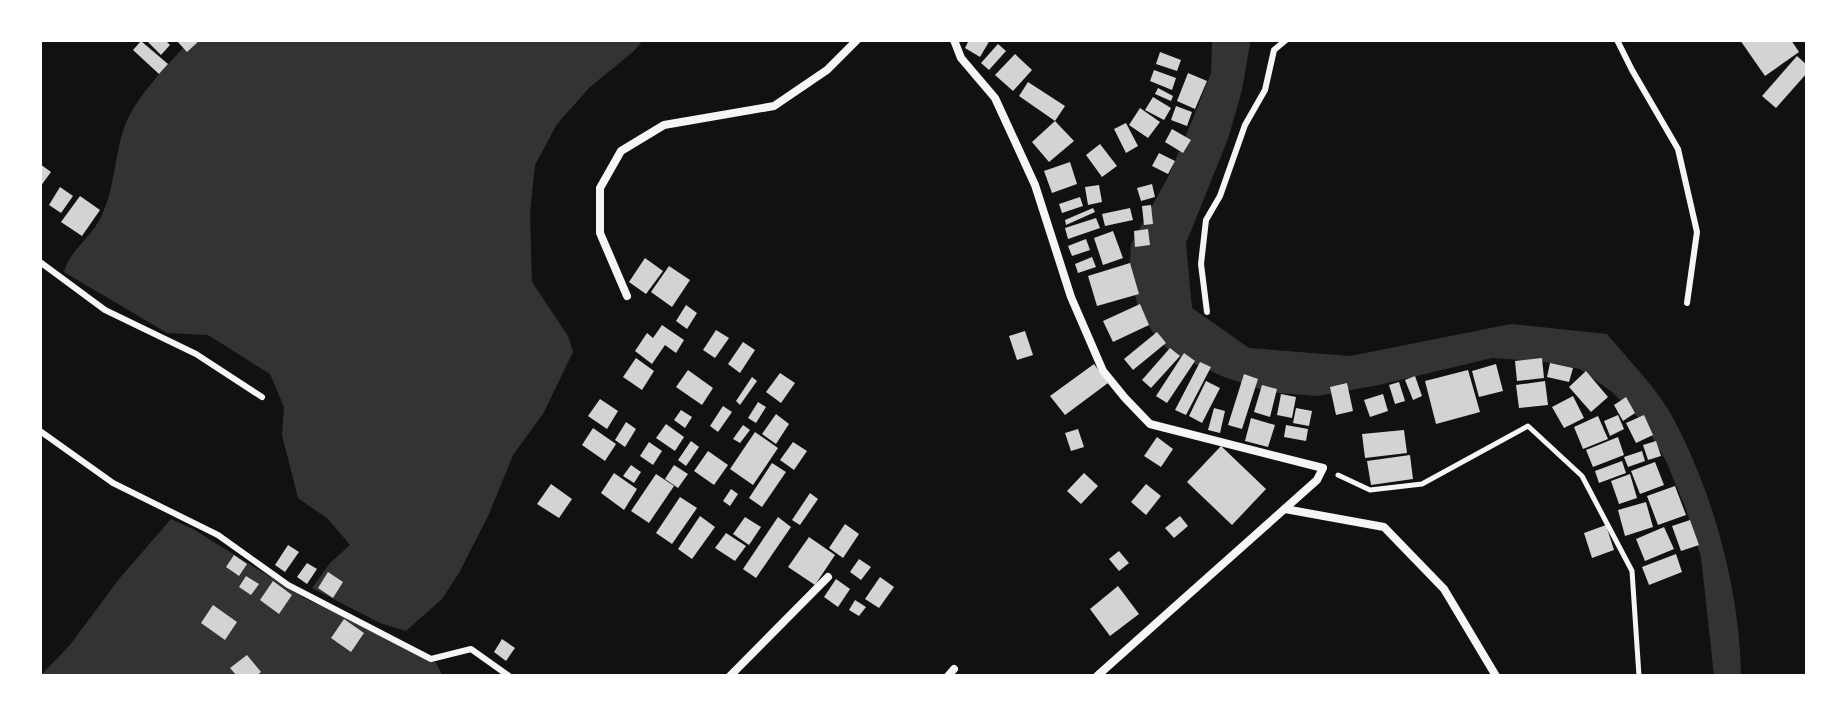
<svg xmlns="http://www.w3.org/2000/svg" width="1847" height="716" font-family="'Fira Sans',sans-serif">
<rect width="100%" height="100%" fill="#111"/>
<g fill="#333">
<path d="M190,40H643L634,51L590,87L557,124L535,165L530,213L532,282L568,336L573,352L543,414L513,455L489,514L459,573L442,599L406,631L380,623L312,588L330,563L350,545L328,519L298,498L282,435L284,407L270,374L208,335L167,333L64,272C70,250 91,238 101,217C115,189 114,158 124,128C136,95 167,67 190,40Z"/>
<path d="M1212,40H1249L1250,44L1242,90L1228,139L1186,243L1192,308L1249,348L1350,356L1511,324L1607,334C1627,358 1658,390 1672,416C1713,492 1740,590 1741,676H1714L1701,557L1686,509L1666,461L1644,423L1612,392L1580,369L1540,361L1492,358L1379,385L1317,396L1268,392L1224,377L1173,354L1157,339L1139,310L1129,273L1131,244L1168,177L1190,126L1211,73Z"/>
<path d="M171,519L193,529L304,598L371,628L436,663L443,676H40L70,645L119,579Z"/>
</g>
<g fill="#d3d3d3">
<path d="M146,40H165L170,45L161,55Z"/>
<path d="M176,40H200L187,52Z"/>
<path d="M969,40H990L980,57L965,48Z"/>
<path d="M1740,40H1791L1799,52L1765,76Z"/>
<path d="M141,41L168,64L159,74L133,50Z"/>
<path d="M998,44L1006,51L989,70L981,63Z"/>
<path d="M1160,52L1181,60L1177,71L1156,64Z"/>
<path d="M1015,54L1032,70L1013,91L995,75Z"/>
<path d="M1797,56L1807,65V73L1776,108L1762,96Z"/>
<path d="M1154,70L1176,78L1172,90L1150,81Z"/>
<path d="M1188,73L1207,81L1195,109L1177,101Z"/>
<path d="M1028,82L1065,106L1055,121L1074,141L1049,162L1032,142L1055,121L1019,96Z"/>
<path d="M1158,88L1173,96L1171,101L1155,94Z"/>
<path d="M1153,97L1171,108L1164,120L1145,110Z"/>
<path d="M1176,106L1192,112L1187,126L1171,120Z"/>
<path d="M1140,108L1160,122L1148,138L1129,125Z"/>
<path d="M1126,123L1138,146L1126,153L1114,129Z"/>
<path d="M1172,129L1191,140L1183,153L1165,142Z"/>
<path d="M1100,144L1117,166L1102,177L1086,155Z"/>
<path d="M1159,153L1175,161L1168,174L1152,166Z"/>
<path d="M1070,162L1077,184L1052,193L1044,171Z"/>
<path d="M40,164L51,172L40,187Z"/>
<path d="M1152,184L1155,197L1141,201L1137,188Z"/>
<path d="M1099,185L1102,202L1088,205L1085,187Z"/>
<path d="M60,187L73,196L61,213L49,205Z"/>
<path d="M80,196L100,210L82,236L61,222Z"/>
<path d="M1080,197L1083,206L1062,213L1059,204Z"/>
<path d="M1151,205L1153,224L1144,225L1142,206Z"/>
<path d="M1093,208L1095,212L1066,225L1065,220Z"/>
<path d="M1130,208L1133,220L1105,226L1102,214Z"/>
<path d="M1096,218L1100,228L1068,239L1065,228Z"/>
<path d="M1148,229L1150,245L1135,247L1134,231Z"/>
<path d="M1113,231L1123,258L1103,265L1094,238Z"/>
<path d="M1086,239L1090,250L1072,256L1068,246Z"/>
<path d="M1092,257L1096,267L1078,273L1075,264Z"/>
<path d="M645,258L663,271L646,294L629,282Z"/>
<path d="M1130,263L1139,294L1097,306L1088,276Z"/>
<path d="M669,266L690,280L672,307L651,292Z"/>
<path d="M1140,304L1149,325L1113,342L1103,321Z"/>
<path d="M686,305L697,313L687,329L676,321Z"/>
<path d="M662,325L684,340L676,353L665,345L652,364L635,351L647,333L653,338Z"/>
<path d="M716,330L729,338L715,358L703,350Z"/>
<path d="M1025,331L1033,355L1017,360L1009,336Z"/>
<path d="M1157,332L1166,343L1133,370L1124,359Z"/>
<path d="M743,342L755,350L740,373L728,364Z"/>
<path d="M1170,348L1180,356L1151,388L1142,380Z"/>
<path d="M1184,353L1195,361L1167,403L1156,396Z"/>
<path d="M636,358L654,371L642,390L623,377Z"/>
<path d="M1542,358L1544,378L1517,381L1515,361Z"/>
<path d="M1200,362L1211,367L1186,415L1175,410Z"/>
<path d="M1550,363L1573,368L1569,382L1547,377Z"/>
<path d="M1094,364L1108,383L1065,415L1050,396Z"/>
<path d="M1496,364L1503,391L1479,397L1472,371Z"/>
<path d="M688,370L713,388L702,405L676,387Z"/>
<path d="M1468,370L1480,412L1436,424L1425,381Z"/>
<path d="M1586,371L1608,397L1591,412L1569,387Z"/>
<path d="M780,373L795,383L781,403L766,392Z"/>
<path d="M1244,374L1258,379L1242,429L1228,425Z"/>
<path d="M1415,376L1422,396L1413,400L1405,380Z"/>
<path d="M752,377L757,381L740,405L736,401Z"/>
<path d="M1206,381L1220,388L1202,423L1189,416Z"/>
<path d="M1545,381L1548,405L1519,408L1516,385Z"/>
<path d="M1399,382L1405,401L1395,404L1389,385Z"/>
<path d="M1347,383L1353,411L1336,415L1330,387Z"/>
<path d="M1262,385L1277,389L1270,417L1254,412Z"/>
<path d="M1281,394L1296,397L1292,418L1277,415Z"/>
<path d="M1383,394L1388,411L1370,417L1364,400Z"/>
<path d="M1573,396L1584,418L1564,428L1552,407Z"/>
<path d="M1626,397L1635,413L1623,421L1614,405Z"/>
<path d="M600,399L618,411L607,429L588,416Z"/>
<path d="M758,402L766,407L756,423L748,418Z"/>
<path d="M723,406L732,412L718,432L710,426Z"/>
<path d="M1214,408L1225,411L1220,433L1208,430Z"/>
<path d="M1296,408L1312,411L1309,426L1293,423Z"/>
<path d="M681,410L692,417L685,428L674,420Z"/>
<path d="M776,414L789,424L776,444L762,434Z"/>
<path d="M1618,415L1624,429L1610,436L1604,421Z"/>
<path d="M1644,415L1653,435L1636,443L1626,423Z"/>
<path d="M1598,416L1608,439L1583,449L1574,427Z"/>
<path d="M1251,418L1275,425L1268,447L1245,441Z"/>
<path d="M626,422L636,429L625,447L615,440Z"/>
<path d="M666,424L684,437L675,451L656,438Z"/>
<path d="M743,425L750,430L740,443L733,439Z"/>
<path d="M1286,425L1308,429L1306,441L1284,437Z"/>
<path d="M593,428L616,444L605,461L582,445Z"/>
<path d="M1078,429L1084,447L1071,451L1065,433Z"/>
<path d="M1404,430L1407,453L1365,458L1362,434Z"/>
<path d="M755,432L778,448L753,485L730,469Z"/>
<path d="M1157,437L1173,449L1161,467L1144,456Z"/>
<path d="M1618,437L1624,455L1593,467L1586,450Z"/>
<path d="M691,441L699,447L686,466L678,460Z"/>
<path d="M1656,441L1661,456L1648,460L1643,445Z"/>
<path d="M649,442L662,451L653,465L640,456Z"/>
<path d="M793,442L807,451L794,470L780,460Z"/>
<path d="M1221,446L1266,489L1232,525L1187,482Z"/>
<path d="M708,451L728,465L714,485L694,471Z"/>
<path d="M1642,451L1645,461L1628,467L1624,457Z"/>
<path d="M1410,455L1413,479L1371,485L1367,461Z"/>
<path d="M1622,461L1626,473L1599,483L1595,471Z"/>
<path d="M1655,462L1664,485L1640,494L1631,471Z"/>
<path d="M772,463L786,472L762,507L749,498Z"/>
<path d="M631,465L641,472L634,483L623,476Z"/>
<path d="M674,465L688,474L678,488L665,479Z"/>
<path d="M614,473L637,489L624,510L601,493Z"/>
<path d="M1084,473L1098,486L1081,504L1067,491Z"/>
<path d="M656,474L674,486L649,523L631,511Z"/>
<path d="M1630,474L1637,498L1619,504L1611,481Z"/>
<path d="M551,484L572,499L559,518L537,504Z"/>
<path d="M1146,484L1161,496L1146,515L1131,502Z"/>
<path d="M1675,486L1686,515L1658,525L1647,496Z"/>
<path d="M731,489L738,494L730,506L723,501Z"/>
<path d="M810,493L818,499L800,525L792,520Z"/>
<path d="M680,497L697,508L672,544L656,533Z"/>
<path d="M1646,502L1653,527L1625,536L1618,510Z"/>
<path d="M700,516L715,527L692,559L678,549Z"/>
<path d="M1180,516L1188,526L1174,538L1165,528Z"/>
<path d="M745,517L761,527L749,545L733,534Z"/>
<path d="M778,517L791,527L756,578L743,569Z"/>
<path d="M1690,520L1699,545L1681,551L1672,526Z"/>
<path d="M845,524L859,534L843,558L829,548Z"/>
<path d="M1606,525L1614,550L1592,558L1584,533Z"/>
<path d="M1664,527L1674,549L1645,561L1636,539Z"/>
<path d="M726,533L746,546L735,561L715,548Z"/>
<path d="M809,537L835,555L815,585L788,567Z"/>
<path d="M288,545L299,552L285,572L275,565Z"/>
<path d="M1119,551L1129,563L1119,571L1109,559Z"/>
<path d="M1676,554L1682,572L1649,585L1642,567Z"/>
<path d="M234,555L247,564L239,576L226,567Z"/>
<path d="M859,559L871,567L861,580L850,572Z"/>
<path d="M307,563L317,569L307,584L297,577Z"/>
<path d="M328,572L343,582L333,598L318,588Z"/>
<path d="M246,576L259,584L251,595L239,587Z"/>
<path d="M880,577L894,587L879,608L865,599Z"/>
<path d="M836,579L850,589L838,607L824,597Z"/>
<path d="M273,581L292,595L279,614L260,600Z"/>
<path d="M1118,586L1139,614L1110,636L1090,609Z"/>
<path d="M855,600L866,607L859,616L849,610Z"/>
<path d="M213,605L237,622L225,640L201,623Z"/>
<path d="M344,619L364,633L351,652L331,638Z"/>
<path d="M502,639L515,648L506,661L494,652Z"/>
<path d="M247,655L261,672L256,676H237L230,668Z"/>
</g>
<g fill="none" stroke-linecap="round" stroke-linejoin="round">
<path stroke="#f5f5f5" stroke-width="5" d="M1338,475L1370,490L1422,484L1528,426L1582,476L1632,571L1639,676"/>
<g stroke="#f5f5f5" stroke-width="6">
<path d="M1617,40L1632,70L1678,149L1697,232L1687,303"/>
<path d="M40,262L105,310L196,354L262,397"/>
<path d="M1207,312L1201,264L1206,220L1220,196L1245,125L1265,90L1274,50L1286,40"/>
<path d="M40,431L113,483L218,535L288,585L431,659L471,649L509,676"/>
</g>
<g stroke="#f5f5f5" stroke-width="8">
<path d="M954,40L961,58L995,98L1035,185L1071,297L1103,371L1125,398L1150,424L1323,468L1317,480L1097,676"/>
<path d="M627,296L600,233V188L621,151L664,125L774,106L827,70L857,40"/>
<path d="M1285,509L1384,527L1444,589L1496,676"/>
<path d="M730,676L828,577"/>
<path d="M948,676L954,669"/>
</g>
</g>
<rect width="1847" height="716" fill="none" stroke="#ffffff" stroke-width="84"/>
</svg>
